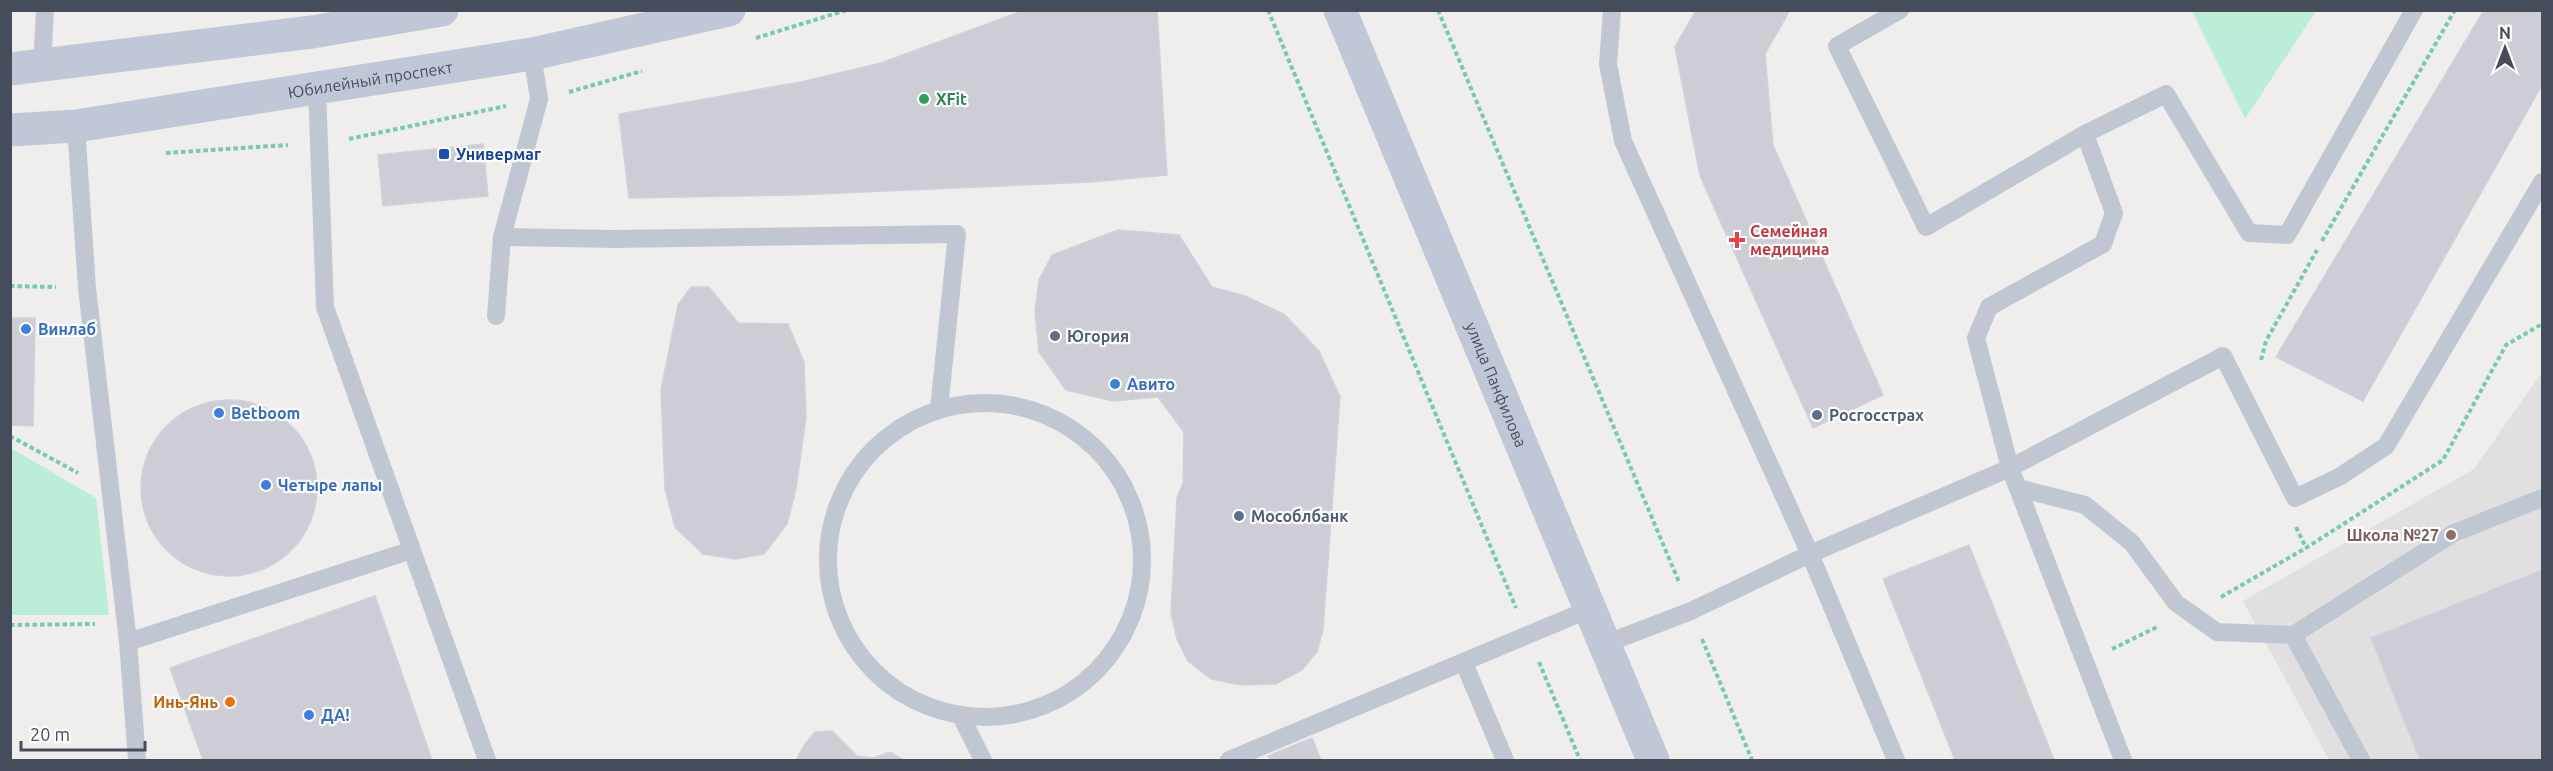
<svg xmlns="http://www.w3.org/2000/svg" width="2553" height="771" font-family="Ubuntu,sans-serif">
<rect width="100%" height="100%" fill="#f0eeed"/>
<path fill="#e1dfdf" d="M2542,372V760H2329L2243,601L2474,469Z"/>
<g fill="#bcedd7">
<path d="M2192,11H2316L2245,119Z"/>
<path d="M11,448L96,498L109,615H11Z"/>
</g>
<g fill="#cdced5" stroke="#d1d2d9" stroke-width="1.5">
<path d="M1157,10L1167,175L1091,182L795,195L629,198L619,114L801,82L881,63L1025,10Z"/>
<path d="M1696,10H1790L1765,54L1773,145L1883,395L1813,428L1700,176L1675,47Z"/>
<path d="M2484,10H2542V85L2363,401L2276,357Z"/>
<path d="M483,144L488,196L383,206L378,155Z"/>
<path d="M1118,230L1179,235L1212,287L1245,296L1284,314L1319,351L1340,397L1323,630L1317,652L1302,670L1276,684L1242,685L1211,679L1188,661L1177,639L1171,614L1177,498L1183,483L1184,432L1158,397L1113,401L1066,390L1039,352L1035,312L1039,280L1052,255Z"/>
<path d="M691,287H709L738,323L788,324L804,362L806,417L796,489L787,524L764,554L735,559L703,554L675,527L665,489L661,390L678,305Z"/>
<path d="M10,318H35L33,426L10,425Z"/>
<circle cx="229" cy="488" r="88"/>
<path d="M1969,545L2054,760H1955L1883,579Z"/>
<path d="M2542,570V760H2420L2371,638Z"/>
<path d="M375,596L432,760H203L170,668Z"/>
<path d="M832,731L857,756L874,758L890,752L904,760H796L805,744L815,732Z"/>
<path d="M1312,738L1321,760H1270L1268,756Z"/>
</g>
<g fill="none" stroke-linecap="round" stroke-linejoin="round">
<g stroke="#75caaf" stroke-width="4" stroke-dasharray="4.5 3" stroke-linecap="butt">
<path d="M1268,10L1516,608"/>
<path d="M1438,10L1679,582"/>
<path d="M756,38L847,10"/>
<path d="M569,92L642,71"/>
<path d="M349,139L506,106"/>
<path d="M166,153L288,145"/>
<path d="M2322,241L2455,10"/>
<path d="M10,286L56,287"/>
<path d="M2261,360L2266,341L2317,250"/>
<path d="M10,436L78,473"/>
<path d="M2296,527L2306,548"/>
<path d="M2221,597L2306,548L2443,460L2506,345L2542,324"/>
<path d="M10,625L95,624"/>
<path d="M1702,639L1752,760"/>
<path d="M2112,649L2157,627"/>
<path d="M1539,662L1580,760"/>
</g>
<g stroke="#c1c7d2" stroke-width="18">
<path d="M1612,10L1608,64L1623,141L1810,554L1896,760"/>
<path d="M1900,10L1837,46L1926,227L2085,134"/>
<path d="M42,66L45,10"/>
<path d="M317,89L325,307L487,760"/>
<path d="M76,126L87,288L128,642L137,760"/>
<path d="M502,237L614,239L957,234L939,409"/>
<path d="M496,316L502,237L539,99L532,54"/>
<circle cx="985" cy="560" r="157"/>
<path d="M2018,488L2085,505L2132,543L2176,603L2217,632L2293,635L2454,533L2542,498"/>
<path d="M2293,635L2361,760"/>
<path d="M128,642L412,550"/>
<path d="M1605,644L1691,611L1810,554L2010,468L2223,356L2295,498L2339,477L2386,446L2542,182"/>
<path d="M1464,663L1505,760"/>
<path d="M961,716L983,760"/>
<path d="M1229,760L1590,609"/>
<path d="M2123,760L2010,468L1976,338L1989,307L2103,244L2114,213L2085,134L2166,94L2249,233L2287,235L2414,10"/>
</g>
<g stroke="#c0c7d6" stroke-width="33">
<path id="s1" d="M1340,10L1653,760"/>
<path d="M10,69L312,32L442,10"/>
<path id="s2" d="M10,130L76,126L532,54L729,10"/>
</g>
</g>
<circle fill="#2e9e5b" stroke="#fff" stroke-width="2" cx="924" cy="99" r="6"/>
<rect fill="#1a4fb4" stroke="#fff" stroke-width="2" x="438" y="148" width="12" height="12" rx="3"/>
<path fill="#e0444e" stroke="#fff" stroke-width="2" d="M1734 231h6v6h6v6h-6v6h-6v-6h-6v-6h6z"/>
<g fill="#3f7fe0" stroke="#fff" stroke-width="2">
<circle cx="26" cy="329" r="6"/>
<circle cx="1115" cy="384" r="6"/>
<circle cx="219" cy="413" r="6"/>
<circle cx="266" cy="485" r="6"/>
<circle cx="309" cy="715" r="6"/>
</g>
<g fill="#5c6f8a" stroke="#fff" stroke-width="2">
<circle cx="1055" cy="336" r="6"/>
<circle cx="1817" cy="415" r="6"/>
<circle cx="1239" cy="516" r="6"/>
</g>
<circle fill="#8d6e63" stroke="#fff" stroke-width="2" cx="2451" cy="535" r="6"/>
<circle fill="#e8710a" stroke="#fff" stroke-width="2" cx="230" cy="702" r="6"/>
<g text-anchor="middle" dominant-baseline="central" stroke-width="4.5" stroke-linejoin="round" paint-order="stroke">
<g font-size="16" fill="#464d5a" stroke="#fff">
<text stroke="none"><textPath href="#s2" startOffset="364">Юбилейный проспект</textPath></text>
<text stroke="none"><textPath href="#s1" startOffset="406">улица Панфилова</textPath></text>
</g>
<g font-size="16" font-weight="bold" fill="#27864d" stroke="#fff" text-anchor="start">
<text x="936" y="99">XFit</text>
</g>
<g font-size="16" font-weight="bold" fill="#164399" stroke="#fff" text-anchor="start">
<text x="456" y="154">Универмаг</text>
</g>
<g font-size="16" font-weight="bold" fill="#be3a42" stroke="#fff" text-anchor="start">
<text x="1750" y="231">Семейная<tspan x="1750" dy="18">медицина</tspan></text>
</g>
<g font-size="16" font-weight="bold" fill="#366cbe" stroke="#fff" text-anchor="start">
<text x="38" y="329">Винлаб</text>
<text x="1127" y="384">Авито</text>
<text x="231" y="413">Betboom</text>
<text x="278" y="485">Четыре лапы</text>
<text x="321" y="715">ДА!</text>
</g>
<g font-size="16" font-weight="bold" fill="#4e5e75" stroke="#fff" text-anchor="start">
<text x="1067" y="336">Югория</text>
<text x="1829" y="415">Росгосстрах</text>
<text x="1251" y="516">Мособлбанк</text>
</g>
<g font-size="16" font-weight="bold" fill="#785e54" stroke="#fff" text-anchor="end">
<text x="2439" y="535">Школа №27</text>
</g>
<g font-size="16" font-weight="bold" fill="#c56008" stroke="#fff" text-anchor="end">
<text x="218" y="702">Инь-Янь</text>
</g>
</g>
<rect width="2553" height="771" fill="none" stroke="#464d5a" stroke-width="24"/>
<g transform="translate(2505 48)" stroke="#ffffff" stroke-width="4.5" paint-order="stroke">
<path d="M0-4.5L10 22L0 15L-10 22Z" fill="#464d5a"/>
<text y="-9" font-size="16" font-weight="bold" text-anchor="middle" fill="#464d5a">N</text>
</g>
<path d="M21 741v9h124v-9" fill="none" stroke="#464d5a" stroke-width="3"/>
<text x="30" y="741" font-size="18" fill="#464d5a" stroke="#ffffff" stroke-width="4.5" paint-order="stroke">20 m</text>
</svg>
